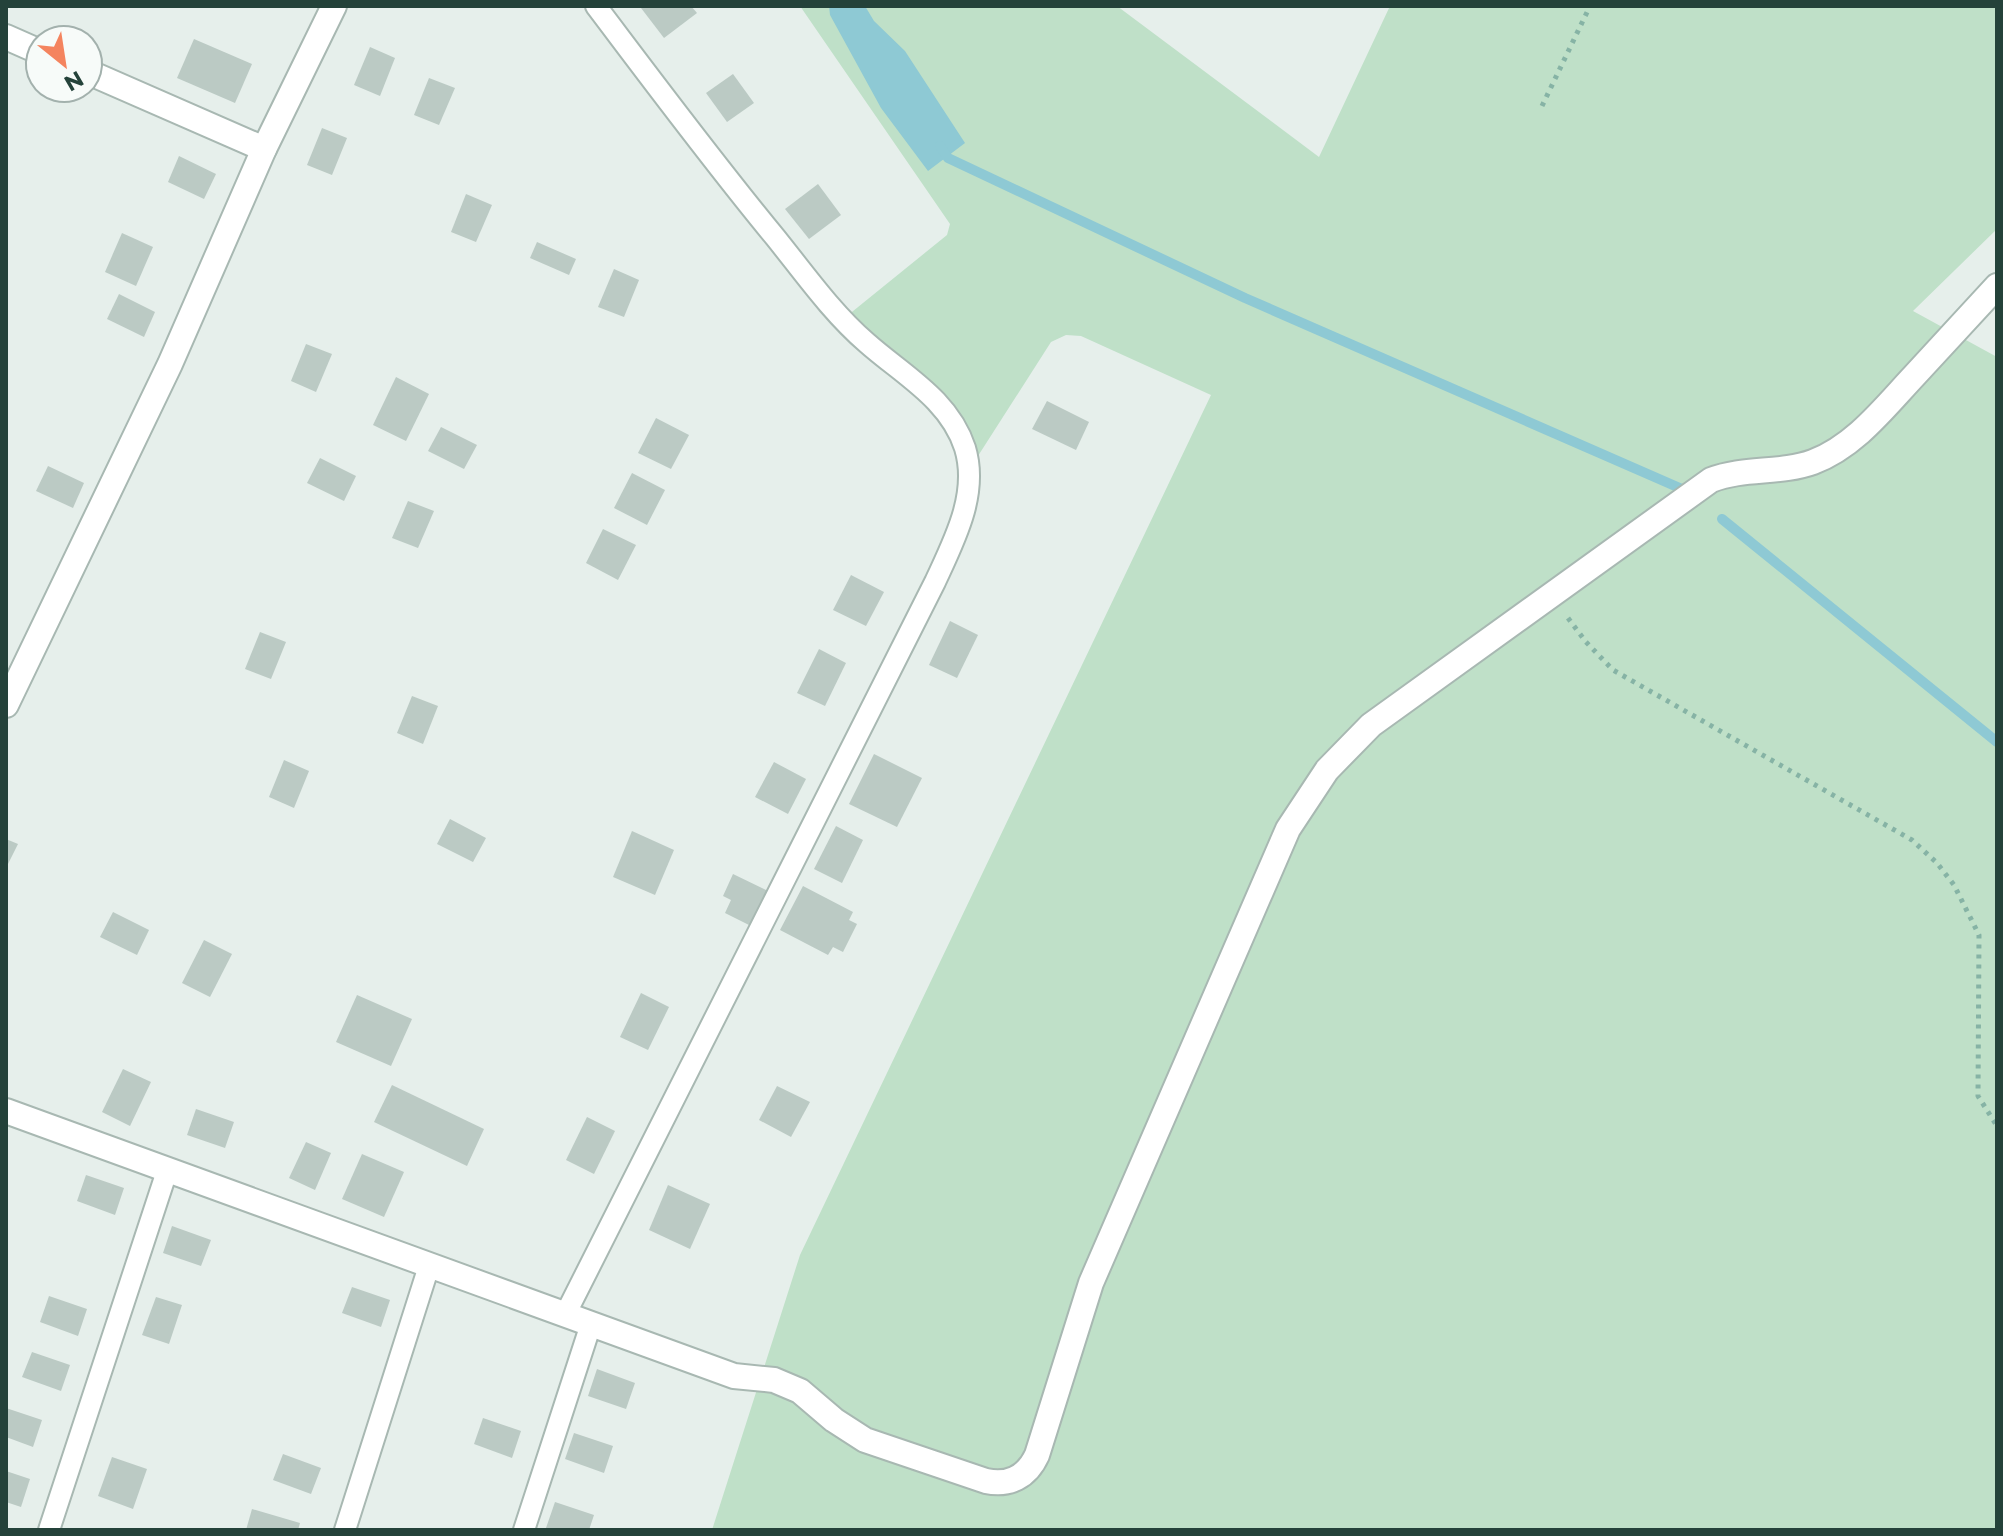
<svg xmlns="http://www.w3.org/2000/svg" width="2003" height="1536" font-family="Montserrat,sans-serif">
<rect width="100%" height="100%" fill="#e6efeb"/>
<path fill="#bfe0c8" d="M800,6H1117L1319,157L1390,6H1997V229L1913,311L1997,357V1530H712L800,1255L1211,395L1081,336L1066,335L1051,342L969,470L959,432L842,320L947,235L950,224Z"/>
<path fill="#8ec9d4" d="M829,6H865L874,21L905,51L965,143L928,171L881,108L830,15Z"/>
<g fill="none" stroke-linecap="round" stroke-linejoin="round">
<g stroke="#8ec9d4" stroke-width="10">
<path d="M940,146L948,158L1245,298L1682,489"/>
<path d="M1722,519L1997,742"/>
</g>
</g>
<g fill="#bbcac4">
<path d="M643,6H691L697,13L664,38L641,8Z"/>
<path d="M194,39L252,64L235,103L177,78Z"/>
<path d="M370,47L395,58L380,96L354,85Z"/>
<path d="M733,74L754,103L727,122L706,93Z"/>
<path d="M429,78L455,88L439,125L414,115Z"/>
<path d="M322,128L347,138L332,175L307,165Z"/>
<path d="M179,156L216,174L204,199L168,182Z"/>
<path d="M818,184L841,215L809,239L785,209Z"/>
<path d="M466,194L492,205L476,242L451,232Z"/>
<path d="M122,233L153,247L136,286L105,272Z"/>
<path d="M537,242L576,259L569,275L530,258Z"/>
<path d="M614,269L639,280L624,317L598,307Z"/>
<path d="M119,294L155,312L144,337L107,319Z"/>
<path d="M306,344L332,354L316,392L291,381Z"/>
<path d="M396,377L429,394L406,441L373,425Z"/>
<path d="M1047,401L1089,422L1076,450L1032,429Z"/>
<path d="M656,418L689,435L671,469L638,453Z"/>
<path d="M441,427L477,445L464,469L428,451Z"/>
<path d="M320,458L356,476L344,501L307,483Z"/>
<path d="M48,466L84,483L73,508L36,491Z"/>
<path d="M632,473L665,490L647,525L614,508Z"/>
<path d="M408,501L434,511L418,548L392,538Z"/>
<path d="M603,529L636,545L618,580L586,563Z"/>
<path d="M851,575L884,592L866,626L833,610Z"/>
<path d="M950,621L978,635L957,678L929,665Z"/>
<path d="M260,632L286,642L271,679L245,669Z"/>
<path d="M819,649L846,663L825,706L797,693Z"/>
<path d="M412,696L438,706L423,744L397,733Z"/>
<path d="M874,754L922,778L897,827L849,804Z"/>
<path d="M284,760L309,771L294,808L269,797Z"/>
<path d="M774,762L806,779L788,814L755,797Z"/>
<path d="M450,819L486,838L473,862L437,844Z"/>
<path d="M836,826L863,840L842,883L814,869Z"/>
<path d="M632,831L674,850L655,895L613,877Z"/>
<path d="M6,839L18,844L6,868Z"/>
<path d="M733,874L768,891L751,926L725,913L731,900L723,896Z"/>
<path d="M803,886L853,912L849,920L857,924L843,952L833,947L828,955L780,930Z"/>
<path d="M113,912L149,930L137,955L100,937Z"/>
<path d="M204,940L232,954L210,997L182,983Z"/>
<path d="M641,993L669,1007L648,1050L620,1037Z"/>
<path d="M357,995L412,1019L391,1066L336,1042Z"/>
<path d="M123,1069L151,1082L130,1126L102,1112Z"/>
<path d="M392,1085L484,1129L467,1166L374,1122Z"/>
<path d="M777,1086L810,1102L791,1137L759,1120Z"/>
<path d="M196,1109L234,1122L225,1148L187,1135Z"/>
<path d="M587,1117L615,1131L594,1174L566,1160Z"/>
<path d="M306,1142L331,1153L315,1190L289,1178Z"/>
<path d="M362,1154L404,1172L384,1217L342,1199Z"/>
<path d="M86,1175L124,1188L115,1215L77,1201Z"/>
<path d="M668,1185L710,1204L690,1249L649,1230Z"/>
<path d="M172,1226L211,1240L201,1266L163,1253Z"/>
<path d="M352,1287L390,1300L381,1327L342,1313Z"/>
<path d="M49,1296L87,1309L78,1336L40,1322Z"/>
<path d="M156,1297L182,1305L169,1344L142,1335Z"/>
<path d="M32,1352L70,1365L61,1391L22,1377Z"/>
<path d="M597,1369L635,1383L626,1409L588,1396Z"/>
<path d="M6,1408L42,1420L33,1447L6,1437Z"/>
<path d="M483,1418L521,1431L512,1458L474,1444Z"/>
<path d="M574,1433L613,1446L604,1473L565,1459Z"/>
<path d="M283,1454L321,1468L311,1494L273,1480Z"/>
<path d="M112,1457L147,1469L133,1509L98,1496Z"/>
<path d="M6,1471L30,1479L21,1507L6,1502Z"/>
<path d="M555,1502L594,1515L589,1530L546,1528Z"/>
<path d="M252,1509L300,1523L298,1530H246Z"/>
</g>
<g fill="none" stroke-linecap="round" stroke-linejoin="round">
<g stroke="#a8b8b2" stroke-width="24">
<g id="service">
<path d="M565,1315L935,582C954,541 979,494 965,448C949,399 903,375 867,343C832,313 804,273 775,237C713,162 655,84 596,6"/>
<path d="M49,1530L167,1171"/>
<path d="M345,1530L429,1266"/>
<path d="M524,1530L591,1324"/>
</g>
</g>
<g stroke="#a8b8b2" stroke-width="28">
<g id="minor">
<path d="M6,37L40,52"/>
<path d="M88,72L264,149"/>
<path d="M6,705L170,364L264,149L334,6"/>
<path d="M6,1111L734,1376L774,1380L800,1391L834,1420L865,1440L986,1481C1009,1486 1027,1477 1037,1455L1091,1283L1288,829L1327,770L1371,725L1711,480C1744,467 1780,474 1813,462C1855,446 1884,408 1914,376C1942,346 1969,316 1997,286"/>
</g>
</g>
<g stroke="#86b3a5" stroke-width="5" stroke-dasharray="4 6" stroke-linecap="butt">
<path d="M1542,106L1590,6"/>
<path d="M1568,618L1586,642L1613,670L1912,840L1937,863L1954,885L1979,935L1978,1096L1997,1126"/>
</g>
<use href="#service" stroke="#fff" stroke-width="20"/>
<use href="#minor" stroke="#fff" stroke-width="24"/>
</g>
<rect width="2003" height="1536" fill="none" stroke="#24423a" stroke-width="16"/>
<g transform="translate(64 64) rotate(150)"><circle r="38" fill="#f7fbf9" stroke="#a3b1ad" stroke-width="2"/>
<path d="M0-6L14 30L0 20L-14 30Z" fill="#f4845f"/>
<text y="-12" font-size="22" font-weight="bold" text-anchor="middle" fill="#24423a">N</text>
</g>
</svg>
